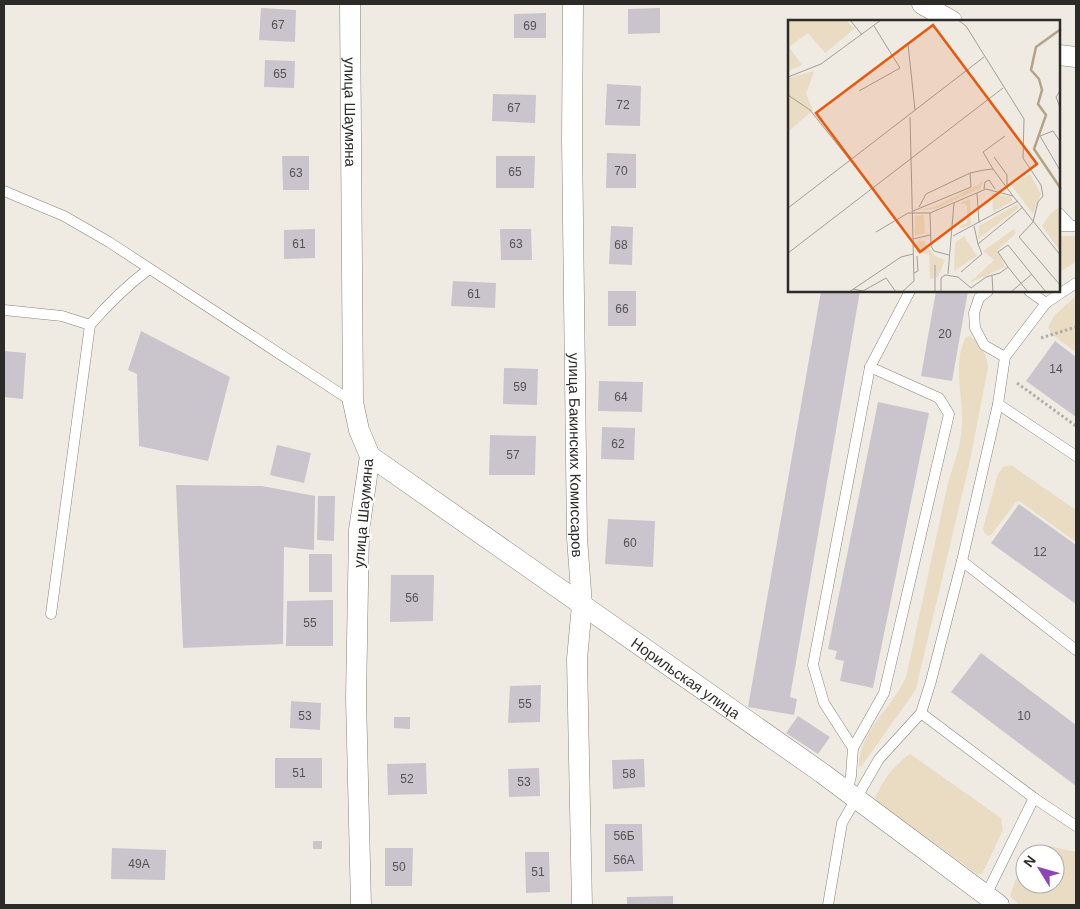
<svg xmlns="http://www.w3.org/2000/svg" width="1080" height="909" font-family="Helvetica,sans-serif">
<rect width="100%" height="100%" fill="#efebe3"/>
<g fill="#e9dcc3">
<path d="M1059,236H1076V262L1059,272Z"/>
<path d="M1076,296V352L1051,334L1048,327L1055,315Z"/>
<path d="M969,336C981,343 987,354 988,367L970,461L919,676L916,689L910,698L861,767L859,766C859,731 893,707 906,677L948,483C954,463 962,443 962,422C963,394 952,364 966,337Z"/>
<path d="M1011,465L1076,510V542L1019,501L1016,502L992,534L988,536L984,532L983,528L998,474L1003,467Z"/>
<path d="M910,754L1001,818L1003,830L982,874H977L877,802L875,798C881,782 896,763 910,754Z"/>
<path d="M1049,846L1076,852V905H1019L1010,896L1015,881L1025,864V884H1055V854H1032L1036,850Z"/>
</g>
<g fill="#cac5cd">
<path d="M261,8L296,10L295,42L259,40Z"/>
<path d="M660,8V33L628,34V9Z"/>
<path d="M546,13V38H514V14Z"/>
<path d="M265,60L295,61L294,88L264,87Z"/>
<path d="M607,84L641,86L640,126L605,125Z"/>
<path d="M493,94L536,95L535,123L492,121Z"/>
<path d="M607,153L636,154V188H606Z"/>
<path d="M282,156H309V190H283Z"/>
<path d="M496,156H535L534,188H496Z"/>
<path d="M611,226L633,227L632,265L609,264Z"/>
<path d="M315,229V258L284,259V230Z"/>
<path d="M500,229H531L532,260H501Z"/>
<path d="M453,281L496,283L495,308L451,306Z"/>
<rect x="608" y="291" width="28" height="35"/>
<path d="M821,291H860L790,697L797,699L794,715L748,707Z"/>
<path d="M936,291H968L952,381L921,376Z"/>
<path d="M141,331L230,377L208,461L139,446L137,374L128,370Z"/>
<path d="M1055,341L1076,357V417L1026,381Z"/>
<path d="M4,351L26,353L23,399L4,397Z"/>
<path d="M504,368L538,369L537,405L503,404Z"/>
<path d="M599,381L643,382L642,412L598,411Z"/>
<path d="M878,402L929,413L873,688L840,681L844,661L835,659L837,651L828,649Z"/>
<path d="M602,427L635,428L634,460L601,459Z"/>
<path d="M490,435L536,436L535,475H489Z"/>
<path d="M277,445L311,453L304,483L270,475Z"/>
<path d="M176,485L262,486L315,496L314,550L284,547L283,644L183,648Z"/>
<path d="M318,496H335L334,541L317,540Z"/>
<path d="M1019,504L1076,545V604L991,543Z"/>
<path d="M608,519L655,521L653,567L605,564Z"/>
<rect x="309" y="554" width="23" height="38"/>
<path d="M391,575H434L433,621L390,622Z"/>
<path d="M333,600V646H286L287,601Z"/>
<path d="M981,653L1076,725V786L951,692Z"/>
<path d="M541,685L540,722L508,723L510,686Z"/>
<path d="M291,701L321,703L320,730L290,728Z"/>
<path d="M798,716L830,737L818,754L786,733Z"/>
<path d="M394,717H410V729L394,728Z"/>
<rect x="275" y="758" width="47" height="30"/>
<path d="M644,759L645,787L613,789L612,760Z"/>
<path d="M426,763L427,794L388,795L387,764Z"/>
<path d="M539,768L540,796L509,797L508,769Z"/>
<path d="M605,824H642L643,871L605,872Z"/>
<rect x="313" y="841" width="9" height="8"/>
<path d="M112,848L166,850L165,880L111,879Z"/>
<path d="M385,848H413L412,886H385Z"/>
<path d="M525,852H549L550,892L526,893Z"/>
<path d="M673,896V905H627V897Z"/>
</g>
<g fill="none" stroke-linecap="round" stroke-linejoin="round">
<g stroke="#88847d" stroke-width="11">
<g id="lane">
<path d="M4,191L64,216L109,242L353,402"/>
<path d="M1059,213L1070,225"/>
<path d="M1059,226H1076"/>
<path d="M1076,283L1046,303L1005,357L998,404L962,561L931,681L921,713L1034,798L1076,826"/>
<path d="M988,291L979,298L974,313L975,328L984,345L1005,357"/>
<path d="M1029,291L1046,303"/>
<path d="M4,310L62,316L90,325L51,614"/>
<path d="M90,325C109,303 125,287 149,269"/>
<path d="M998,404L1076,456"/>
<path d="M962,561L1076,650"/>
<path d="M853,748L824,703L813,665L870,367L910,291"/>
<path d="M847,792L851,776L853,748L884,693L949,414L939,398L870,367"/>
<path d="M986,895L1034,798"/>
<path d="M828,905L842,823L879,759L921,713"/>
</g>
</g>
<g stroke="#88847d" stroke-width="21">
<g id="street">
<path id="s1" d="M350,4L353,402L359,430L370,456L359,530L356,698L361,905"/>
<path id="s2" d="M573,4L572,139L577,538L582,605L577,659L582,905"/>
<path d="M922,4L952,21"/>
<path d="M1059,55L1076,57"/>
<path id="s3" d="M370,456L822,773L999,905"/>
</g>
</g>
<g stroke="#b2afa8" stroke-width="3" stroke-dasharray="2.5 2.5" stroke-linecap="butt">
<path d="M1041,338L1076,327"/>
<path d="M1017,383L1076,426"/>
</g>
<use href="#lane" stroke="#fff" stroke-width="10"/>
<use href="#street" stroke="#fff" stroke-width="20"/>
</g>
<g text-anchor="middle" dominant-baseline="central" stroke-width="5" stroke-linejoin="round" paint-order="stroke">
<g font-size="12" fill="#545251">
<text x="278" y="25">67</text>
<text x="530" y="26">69</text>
<text x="280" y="74">65</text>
<text x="623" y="105">72</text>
<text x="514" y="108">67</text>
<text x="621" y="171">70</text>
<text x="515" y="172">65</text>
<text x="296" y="173">63</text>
<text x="299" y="244">61</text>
<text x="516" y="244">63</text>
<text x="621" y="245">68</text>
<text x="474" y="294">61</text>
<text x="622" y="309">66</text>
<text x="945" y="334">20</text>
<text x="1056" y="369">14</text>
<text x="520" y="387">59</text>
<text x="621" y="397">64</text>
<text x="618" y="444">62</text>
<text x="513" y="455">57</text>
<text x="630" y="543">60</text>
<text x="1040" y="552">12</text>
<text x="412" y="598">56</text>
<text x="310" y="623">55</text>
<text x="525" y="704">55</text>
<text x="305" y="716">53</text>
<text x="1024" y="716">10</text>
<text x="299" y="773">51</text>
<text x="629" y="774">58</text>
<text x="407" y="779">52</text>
<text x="524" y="782">53</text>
<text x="624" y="836">56Б</text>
<text x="624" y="860">56А</text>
<text x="139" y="864">49А</text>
<text x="399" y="867">50</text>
<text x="538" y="872">51</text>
</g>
<g font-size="15" fill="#2d2b28" stroke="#fff">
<text stroke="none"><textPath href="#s1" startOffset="108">улица Шаумяна</textPath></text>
<text stroke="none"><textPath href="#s2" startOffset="451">улица Бакинских Комиссаров</textPath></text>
<text transform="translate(363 513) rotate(-85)">улица Шаумяна</text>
<text stroke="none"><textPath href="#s3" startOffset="386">Норильская улица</textPath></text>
</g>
</g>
<g transform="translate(788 20)">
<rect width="272" height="272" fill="#efebe3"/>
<path d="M0,0H58L66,9L37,33L20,13L1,27L14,45L0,51ZM26,51L18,74L25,90L0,112V58ZM242,154L253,174L245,194L223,165ZM195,162L193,168L147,189L129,190L146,187ZM204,173L223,177L225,181L205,192ZM182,179L183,205L171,209L173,205L179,203V185L172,183ZM229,184L231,188L190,219L191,206ZM272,187V231L254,206L263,193ZM136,195L137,213L127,216V196ZM226,209L228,213L210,230L217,247L181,263L206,240L195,231ZM176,216L189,236L166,251L167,223ZM130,221H136L147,236L157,240L150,257L148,258L146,242V258L142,259L141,234L127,232Z" fill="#e9dcc3"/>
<path fill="none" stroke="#b3a488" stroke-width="2.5" d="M273,9L248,27L243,50L251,59L254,70L250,84L258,95L246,129L273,169"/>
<path fill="none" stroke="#a19e98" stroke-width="1" d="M62,0L74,15M170,0L178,6L236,99L235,138L253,165L255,176L250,182L245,202L231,217L273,266M120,24L127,90M0,57L33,44L93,0M273,69L268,77L273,90M71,71L112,48L86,6M0,75L22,90L84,168M273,123L265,111L252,116L273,152M206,137L219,155V165M205,149L195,132L217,116M196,169L197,162L201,160L207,169M189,173L191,203M131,187L138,174L182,153L196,150L205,149L225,176M0,188L196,37M125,191L183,167L182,153M186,206L190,224M88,212L120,193H142M165,216L230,181M125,219L142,215M0,233L215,68M161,235L146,231L143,226L142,193L198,169L225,176L273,236M220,247L240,272M173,252L194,234L190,224L235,187M126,253L130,251L129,236M160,254L166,183M204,256L205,272M65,269L75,271L98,258L108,272M61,272L113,237L125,234M114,272L126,261L122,97M147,272V245M153,272V258L157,255L170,257L183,268L198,257L212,253L220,247L210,232L220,225L258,272M223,272L244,254"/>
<path fill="#e8590c" fill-opacity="0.15" stroke="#e8590c" stroke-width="2.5" d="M145,5L249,144L132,232L28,93Z"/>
<rect width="272" height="272" fill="none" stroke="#2d2b28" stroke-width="2.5"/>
</g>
<rect width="1080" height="909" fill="none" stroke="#2d2b28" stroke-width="10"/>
<g transform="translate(1040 869) rotate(307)"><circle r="24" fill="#ffffff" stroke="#abaaa9"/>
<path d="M0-4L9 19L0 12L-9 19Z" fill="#8e44b6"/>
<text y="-8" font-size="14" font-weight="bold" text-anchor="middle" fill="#2d2b28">N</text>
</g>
</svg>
